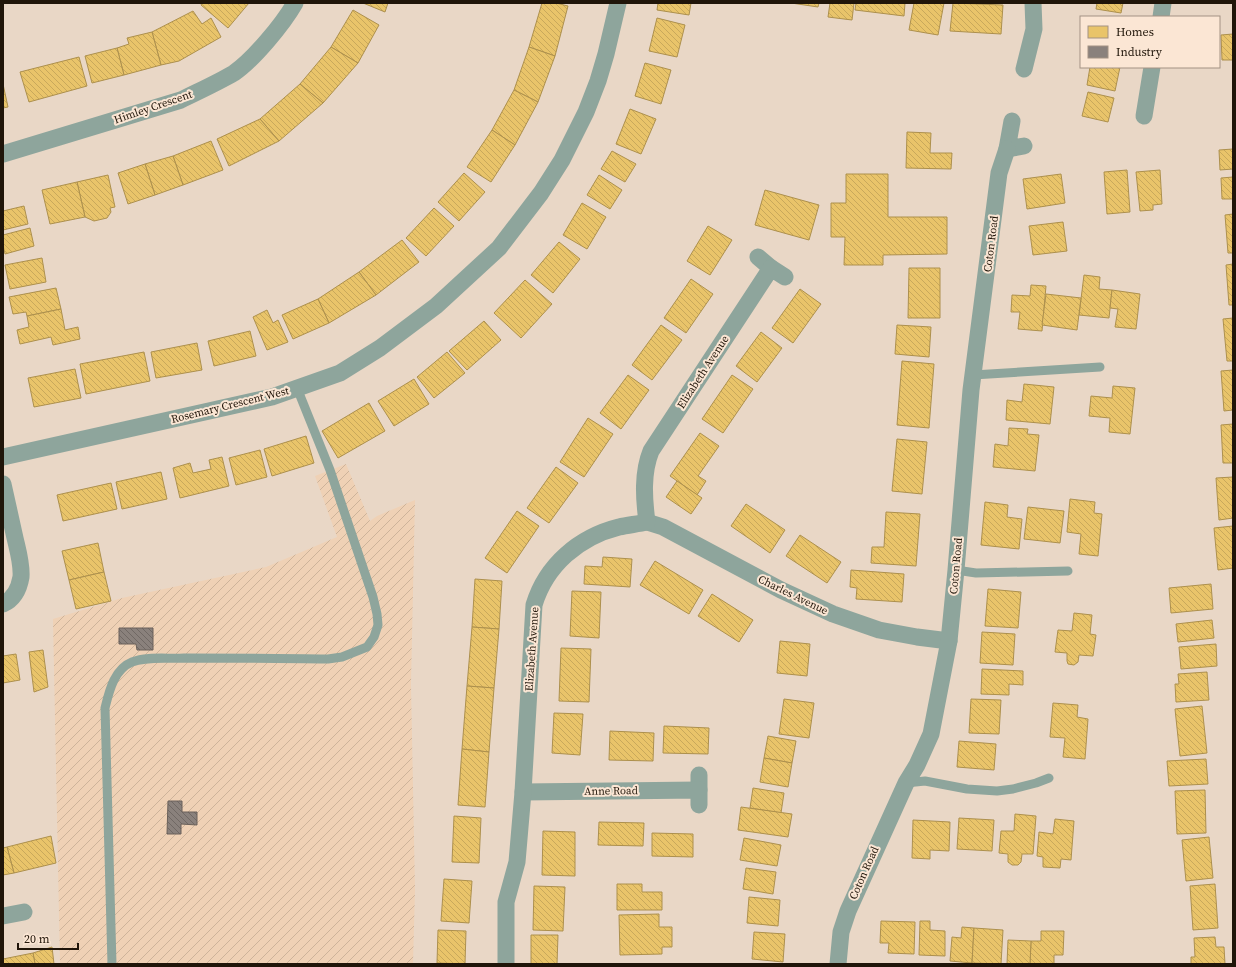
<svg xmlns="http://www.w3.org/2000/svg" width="1236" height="967" font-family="'Source Serif 4',serif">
<defs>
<pattern id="industrial-furrows" width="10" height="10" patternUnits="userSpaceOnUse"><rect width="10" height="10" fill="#efd1b5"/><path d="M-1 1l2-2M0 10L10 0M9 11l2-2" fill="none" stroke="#cdb39a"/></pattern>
<pattern id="homes-back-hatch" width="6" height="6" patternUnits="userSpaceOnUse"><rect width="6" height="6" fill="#e9c46a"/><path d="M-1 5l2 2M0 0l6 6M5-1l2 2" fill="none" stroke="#c8a85b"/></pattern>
<pattern id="industry-back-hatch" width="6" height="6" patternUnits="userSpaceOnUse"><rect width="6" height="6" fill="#8a817c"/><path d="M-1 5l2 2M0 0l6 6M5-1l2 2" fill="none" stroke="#706864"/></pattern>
</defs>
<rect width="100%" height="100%" fill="#e9d7c6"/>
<path fill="url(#industrial-furrows)" d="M346,464L370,521L377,516L415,500L411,684L415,890L413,964H60L53,619L122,598L266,567L337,537L315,476Z"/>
<g fill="url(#homes-back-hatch)" stroke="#ad904d">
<path d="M202,3H249L228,28L201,5Z"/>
<path d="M363,3H388L385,12Z"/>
<path d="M542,3H556L568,6L555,56L529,47Z"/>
<path d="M658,3H691L689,15L657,10Z"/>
<path d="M791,3H819L818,7Z"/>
<path d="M830,3H854L852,20L828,17Z"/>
<path d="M856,3H905L904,16L855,10Z"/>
<path d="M914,3H944L938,35L909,30Z"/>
<path d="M953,3L1003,5L1001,34L950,31Z"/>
<path d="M1097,3H1123L1121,13L1096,9Z"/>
<path d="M353,10L379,25L358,63L331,47Z"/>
<path d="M193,11L202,24L211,18L221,37L179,61L161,65L152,32Z"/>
<path d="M657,18L685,25L677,57L649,51Z"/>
<path d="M152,32L161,65L124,75L117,48L129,44L127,38Z"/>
<path d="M1233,34V60H1222L1221,35Z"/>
<path d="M331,47L358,63L323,103L300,84Z"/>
<path d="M529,47L555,56L538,102L514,90Z"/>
<path d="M117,48L124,75L92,83L85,56Z"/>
<path d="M79,57L87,86L29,102L20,72Z"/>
<path d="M645,63L671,70L661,104L635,96Z"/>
<path d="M1090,67H1120L1115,91L1087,85Z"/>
<path d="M3,84L8,107L3,108Z"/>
<path d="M300,84L323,103L279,141L260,119Z"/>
<path d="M514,90L538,102L515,145L492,130Z"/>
<path d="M1088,92L1114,98L1108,122L1082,116Z"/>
<path d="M630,109L656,119L641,154L616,144Z"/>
<path d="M260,119L279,141L229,166L217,139Z"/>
<path d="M492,130L515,145L491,182L467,167Z"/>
<path d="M907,132L931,133L930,153H952L951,169L906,168Z"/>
<path d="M211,141L223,170L183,185L173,156Z"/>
<path d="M1233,149V169L1220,170L1219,150Z"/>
<path d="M612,151L636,164L625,182L601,169Z"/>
<path d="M173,156L183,185L155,195L145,164Z"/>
<path d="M145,164L155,195L128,204L118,173Z"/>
<path d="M1127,170L1130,212L1107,214L1104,172Z"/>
<path d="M1160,170L1162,204L1153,205V210L1140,211L1136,172Z"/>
<path d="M464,173L485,192L459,221L438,202Z"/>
<path d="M846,174H888V217H947V254L883,255V265H844L845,237H831V203H846Z"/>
<path d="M1061,174L1065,203L1027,209L1023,179Z"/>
<path d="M108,175L115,207L110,208L111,212L107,218L94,221L85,217L77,182Z"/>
<path d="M599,175L622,190L610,209L587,195Z"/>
<path d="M1233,177V199H1222L1221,178Z"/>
<path d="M77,182L85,217L50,224L42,190Z"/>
<path d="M765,190L819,205L809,240L755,225Z"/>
<path d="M582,203L606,217L587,249L563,235Z"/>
<path d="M24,206L28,224L3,230V211Z"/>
<path d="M434,208L454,226L426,256L406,238Z"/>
<path d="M1233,214V253H1228L1225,215Z"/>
<path d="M1063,222L1067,251L1033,255L1029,226Z"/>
<path d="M708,226L732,240L710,275L687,261Z"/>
<path d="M30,228L34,246L5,254L3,245V235Z"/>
<path d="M402,240L419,262L376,295L359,272Z"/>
<path d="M559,242L580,259L553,293L531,275Z"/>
<path d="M42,258L46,282L10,289L5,265Z"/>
<path d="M1233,264V305H1229L1226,265Z"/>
<path d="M909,268H940V318H908Z"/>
<path d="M359,272L376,295L329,323L318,299Z"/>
<path d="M1084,275L1100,277L1099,289L1112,290L1109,318L1079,315Z"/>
<path d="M691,279L713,294L686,333L664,318Z"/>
<path d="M525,280L552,304L521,338L494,313Z"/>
<path d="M1031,285L1046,286L1042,331L1018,329L1020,312H1011L1012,295L1030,296Z"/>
<path d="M56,288L61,309L27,316L26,312L13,314L9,297Z"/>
<path d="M800,289L821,304L793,343L772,328Z"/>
<path d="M1112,290L1140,294L1136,329L1115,327L1118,309L1110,308Z"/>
<path d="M1046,294L1081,298L1077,330L1042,325Z"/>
<path d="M318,299L329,323L293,339L282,315Z"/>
<path d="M61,309L65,330L78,327L80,339L53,345L51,337L20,344L17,330L29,327L27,316Z"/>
<path d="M267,310L273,323L278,320L288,342L267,350L253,317Z"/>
<path d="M1233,318V361H1227L1223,319Z"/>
<path d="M484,321L501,340L467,370L449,351Z"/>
<path d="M661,325L682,340L652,380L632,365Z"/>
<path d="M897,325L931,327L929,357L895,354Z"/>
<path d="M250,331L256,356L214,366L208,341Z"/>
<path d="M761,332L782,348L757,382L736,366Z"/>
<path d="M197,343L202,370L156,378L151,352Z"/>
<path d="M144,352L150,381L86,394L80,364Z"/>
<path d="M447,352L465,373L434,398L417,377Z"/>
<path d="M902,361L934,364L929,428L897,425Z"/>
<path d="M75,369L81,398L34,407L28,378Z"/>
<path d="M1233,370V410L1224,411L1221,371Z"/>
<path d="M628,375L649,390L621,429L600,413Z"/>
<path d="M732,375L753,389L723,433L702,419Z"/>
<path d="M414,379L429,404L394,426L378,401Z"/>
<path d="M1024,384L1054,387L1050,424L1006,420L1007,400L1022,402Z"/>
<path d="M1113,386L1135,388L1130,434L1109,432L1110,418L1089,416L1091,396L1112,398Z"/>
<path d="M369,403L385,431L338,458L322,431Z"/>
<path d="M588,418L613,434L584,477L560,462Z"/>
<path d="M1233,424V463H1223L1221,425Z"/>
<path d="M1009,428L1028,429L1027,434L1039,435L1035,471L993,467L995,444L1008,446Z"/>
<path d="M700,433L719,446L698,476L706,481L697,495L670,476Z"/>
<path d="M306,436L314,463L272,476L264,449Z"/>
<path d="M897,439L927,442L922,494L892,491Z"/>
<path d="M260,450L267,477L236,485L229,458Z"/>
<path d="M222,457L229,486L180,498L173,468L190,463L193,473L211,469L209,460Z"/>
<path d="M556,467L578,483L549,523L527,508Z"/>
<path d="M161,472L167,499L122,509L116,482Z"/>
<path d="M1233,477V518L1219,520L1216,478Z"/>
<path d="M677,481L702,498L691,514L666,497Z"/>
<path d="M111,483L117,509L63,521L57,495Z"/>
<path d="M1070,499L1095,502L1094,513L1102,514L1098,556L1079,554L1081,534L1067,532Z"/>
<path d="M985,502L1008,505L1007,517L1022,519L1019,549L981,545Z"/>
<path d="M746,504L785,530L770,553L731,526Z"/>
<path d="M1028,507L1064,511L1060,543L1024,539Z"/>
<path d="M517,511L539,526L507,573L485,558Z"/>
<path d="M886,512L920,514L916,566L871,563L872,547H884Z"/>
<path d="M1233,526V568L1218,570L1214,528Z"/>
<path d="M800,535L841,562L827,583L786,556Z"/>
<path d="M98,543L104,572L69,580L62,551Z"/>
<path d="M603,557L632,559L630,587L584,584L585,566L602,567Z"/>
<path d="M655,561L703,590L689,614L640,585Z"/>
<path d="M851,570L904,574L902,602L856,599L857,588L850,587Z"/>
<path d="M104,572L111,601L76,609L69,580Z"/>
<path d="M475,579L502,581L499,629L472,627Z"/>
<path d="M1211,584L1213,609L1171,613L1169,588Z"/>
<path d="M988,589L1021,592L1018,628L985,626Z"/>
<path d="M572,591L601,592L599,638L570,636Z"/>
<path d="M712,594L753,620L739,642L698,616Z"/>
<path d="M1074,613L1092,615L1090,634L1096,635L1093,656L1079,655L1078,662L1074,665L1068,664L1067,661V653L1055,652L1058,630L1072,631Z"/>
<path d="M1212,620L1214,638L1178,642L1176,624Z"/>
<path d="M472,627L499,629L494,688L467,686Z"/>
<path d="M982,632L1015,634L1013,665L980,663Z"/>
<path d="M780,641L810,644L807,676L777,673Z"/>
<path d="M1216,644L1217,666L1181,669L1179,647Z"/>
<path d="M561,648L591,649L589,702L559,701Z"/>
<path d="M43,650L48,687L34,692L29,652Z"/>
<path d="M16,654L20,680L3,683V656Z"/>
<path d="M982,669L1023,671V685L1009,684V695L981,694Z"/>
<path d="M1207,672L1209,700L1176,702L1175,684H1179L1178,674Z"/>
<path d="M467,686L494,688L489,752L462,749Z"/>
<path d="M784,699L814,703L809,738L779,734Z"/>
<path d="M971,699L1001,700L999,734L969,733Z"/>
<path d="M1053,703L1078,705L1077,717L1088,719L1085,759L1063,757L1065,738L1050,737Z"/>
<path d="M1202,706L1207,753L1180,756L1175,709Z"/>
<path d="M554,713L583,714L580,755L552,753Z"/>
<path d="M664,726L709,728L708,754L663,753Z"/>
<path d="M610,731L654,733L653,761L609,760Z"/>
<path d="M768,736L796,741L792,763L764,758Z"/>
<path d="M959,741L996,744L994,770L957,767Z"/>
<path d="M462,749L489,752L485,807L458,805Z"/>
<path d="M764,758L792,763L788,787L760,782Z"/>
<path d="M1206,759L1208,784L1169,786L1167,761Z"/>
<path d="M753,788L784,793L781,813L750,808Z"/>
<path d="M1205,790L1206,833L1177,834L1175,791Z"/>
<path d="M741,807L792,814L788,837L738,830Z"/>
<path d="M1015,814L1036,816L1033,854H1022L1021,862L1018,865H1012L1008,862V854L999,853L1001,831H1014Z"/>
<path d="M454,816L481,818L479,863L452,862Z"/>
<path d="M959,818L994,820L992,851L957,849Z"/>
<path d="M1055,819L1074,821L1071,860L1061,859L1060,868L1043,867V857L1037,856L1039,832L1053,834Z"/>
<path d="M913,820L950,822L949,851L930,850V859L912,858Z"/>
<path d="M599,822L644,823L643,846L598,845Z"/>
<path d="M543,831L575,832V876L542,875Z"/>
<path d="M652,833L693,834V857L652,856Z"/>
<path d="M51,836L56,863L14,873L7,847Z"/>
<path d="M1209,837L1213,878L1186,881L1182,840Z"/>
<path d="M744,838L781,845L777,866L740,860Z"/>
<path d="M7,847L14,873L3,875V848Z"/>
<path d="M746,868L776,872L773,894L743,889Z"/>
<path d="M444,879L472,881L469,923L441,921Z"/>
<path d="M617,884H642V892H662V910H617Z"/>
<path d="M1215,884L1218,928L1193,930L1190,886Z"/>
<path d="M534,886L565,887L563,931L533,930Z"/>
<path d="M749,897L780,900L778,926L747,923Z"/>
<path d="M659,914V927H672V947H662V954L620,955L619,915Z"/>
<path d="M881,921L915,922L914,954L888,953L889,943H880Z"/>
<path d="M920,921H930V930L945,931V956L919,955Z"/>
<path d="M962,927L974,928L972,963L950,961L952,937L961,938Z"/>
<path d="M974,928L1003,930L1001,964L972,963Z"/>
<path d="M438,930L466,931L465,964L437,963Z"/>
<path d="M1041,931H1064L1063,955H1054V964H1030L1031,941H1041Z"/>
<path d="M754,932L785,934L783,962L752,959Z"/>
<path d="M531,935H558L557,964H531Z"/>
<path d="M1215,937L1216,947H1224L1225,964H1191V957H1195L1194,938Z"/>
<path d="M1008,940L1031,941L1030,964H1007Z"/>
<path d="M52,947L54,964H35L33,953Z"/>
<path d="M33,953L35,964H3V959Z"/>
</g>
<g fill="url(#industry-back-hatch)" stroke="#6a615a">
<path d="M119,628H153V650H137L136,644H119Z"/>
<path d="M168,801H182V812H197V825L181,824V834H167Z"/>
</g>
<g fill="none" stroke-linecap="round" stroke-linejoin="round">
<g stroke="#8ea59c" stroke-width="9">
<path d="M973,375L1100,367"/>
<path d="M956,570L976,573L1068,571"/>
<path d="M906,783L925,781L967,789L997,791L1013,789L1036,783L1049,778"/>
<path d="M112,964L105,708C109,692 114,669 132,662C147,656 167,659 184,658C232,658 280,658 328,659L342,657L367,647L374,637L378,625L377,614L373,597L330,470L297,388"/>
</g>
<g stroke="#8ea59c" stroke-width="17">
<path d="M1161,17L1163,3"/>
<path d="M1024,69L1034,29L1033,3"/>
<path d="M1144,116L1152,67"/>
<path d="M1012,121L1007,149L1024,146"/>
<path d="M3,154L181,100C199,91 217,83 234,73C254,59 283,24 295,3"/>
<path d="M758,257L771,268"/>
<path d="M3,457L272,397L340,373L380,348L436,306L499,248L541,193L562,160L586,112L598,81L606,54L618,3"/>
<path d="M3,484C7,502 11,520 15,538C18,551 22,564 21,577C19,589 14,599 3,604"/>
<path d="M647,522L663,527L781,590L833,614L879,630L917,637L949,641"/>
<path d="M699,790V775"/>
<path d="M523,792L699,790V805"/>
<path d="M3,916L24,912"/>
<path d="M506,964V902L517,862L523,792L534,605C546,565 579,537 619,527C628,525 638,524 647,522C644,499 642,473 651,451L771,268L785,277"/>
<path d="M838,964L841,932L848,911L906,783L917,765L931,734L949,641L956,570L971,390L999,173L1007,149"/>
</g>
</g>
<g text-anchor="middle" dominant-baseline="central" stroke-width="4" stroke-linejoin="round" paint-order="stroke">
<g font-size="11" fill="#201509" stroke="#fbe6d4">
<text transform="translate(153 107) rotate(-19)">Himley Crescent</text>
<text transform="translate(991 244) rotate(-83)">Coton Road</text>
<text transform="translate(703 372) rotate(-57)">Elizabeth Avenue</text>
<text transform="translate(230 405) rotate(-14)">Rosemary Crescent West</text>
<text transform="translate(956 566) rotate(-85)">Coton Road</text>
<text transform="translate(793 595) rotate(26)">Charles Avenue</text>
<text transform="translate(532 649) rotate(-86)">Elizabeth Avenue</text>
<text transform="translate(611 791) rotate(-1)">Anne Road</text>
<text transform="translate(864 873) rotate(-66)">Coton Road</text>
</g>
</g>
<rect width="1236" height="967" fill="none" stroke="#201509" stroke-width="8"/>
<rect x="1080" y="16" width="140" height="52" fill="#fbe6d4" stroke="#a39283"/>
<rect x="1088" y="26" width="20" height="12" fill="#e9c46a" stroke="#a39283"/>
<text x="1116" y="36" font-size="12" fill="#201509">Homes</text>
<rect x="1088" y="46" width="20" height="12" fill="#8a817c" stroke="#a39283"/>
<text x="1116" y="56" font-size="12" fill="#201509">Industry</text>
<path d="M18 943v6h60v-6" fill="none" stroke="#201509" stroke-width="2"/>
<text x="24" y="943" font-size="12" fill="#201509" stroke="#fbe6d4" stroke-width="3" paint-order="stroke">20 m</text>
</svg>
